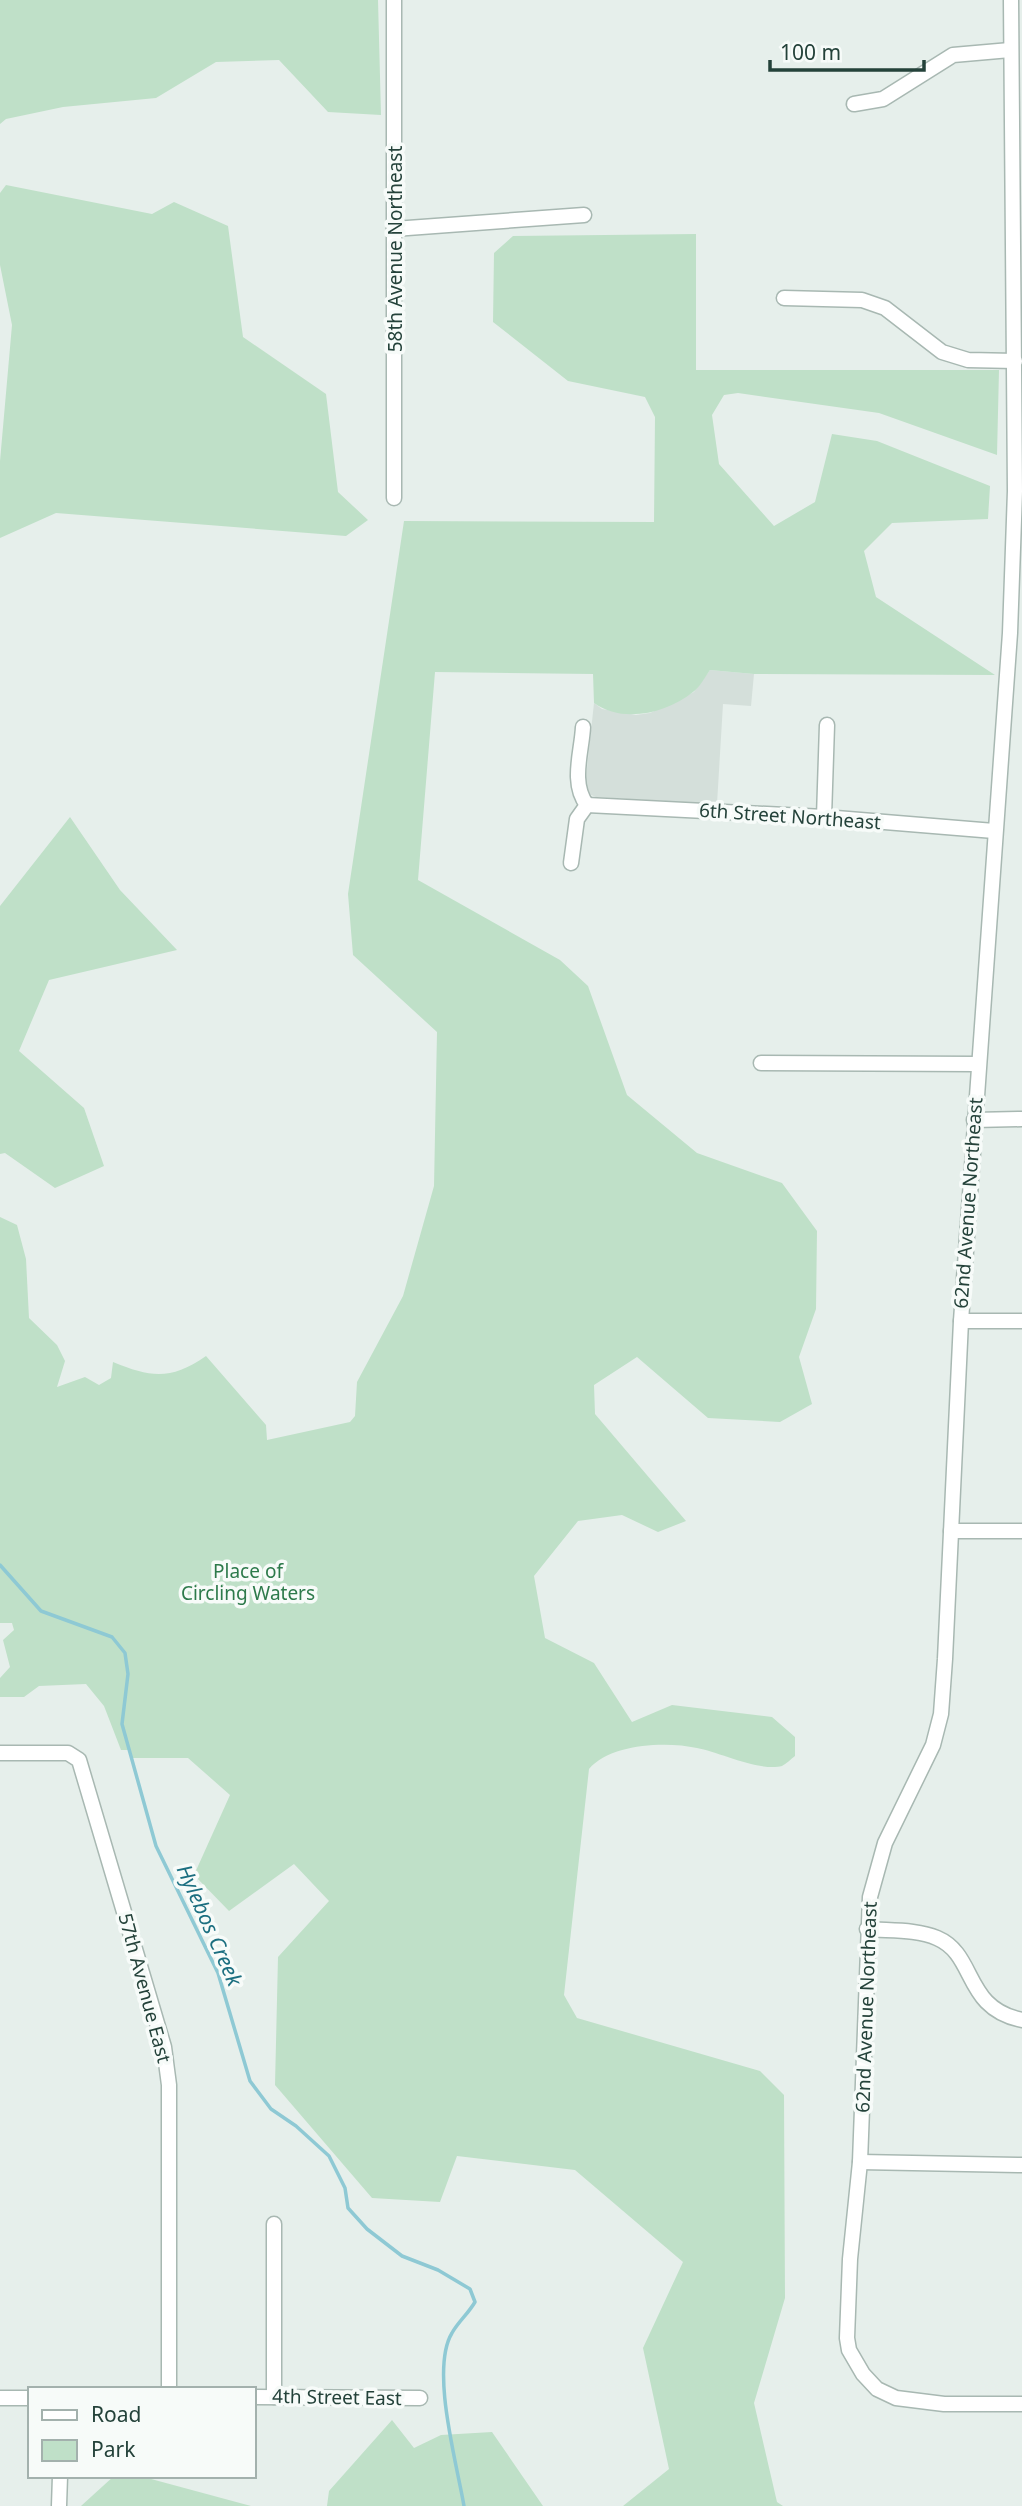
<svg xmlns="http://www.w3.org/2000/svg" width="1022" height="2506" font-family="'Noto Sans',sans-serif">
<rect width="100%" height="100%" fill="#e6efeb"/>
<path fill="#d4dfda" d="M710,670L754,674L751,706L723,704L717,804L596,797L589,794L585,787L594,703L602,709L636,715L650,713L694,692Z"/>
<g fill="#bfe0c8">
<path d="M0,0H378L381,115L328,112L279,60L216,62L156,98L63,107L6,119L0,124Z"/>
<path d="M6,185L152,214L174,202L228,226L243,337L326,394L338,492L368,520L346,536L56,513L0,538V461L12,325L0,265V193Z"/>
<path d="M696,234V370H999L997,455L879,413L738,393L724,395L712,415L719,464L774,526L815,502L832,434L877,441L990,486L988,519L892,523L864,551L876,597L995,675L754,674L710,670C705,677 700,687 693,692C667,713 623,724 594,703L593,674L435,672L418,880L560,960L588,986L627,1095L697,1153L782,1183L817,1231L816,1309L799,1357L812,1404L780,1422L708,1418L637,1357L594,1385L595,1414L686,1521L658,1532L622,1515L578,1521L534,1576L545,1638L594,1663L632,1722L672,1705L772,1717L795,1737V1756C791,1759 786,1764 782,1766C760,1772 719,1752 697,1748C665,1741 610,1744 589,1769L564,1995L577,2018L760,2071L784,2095L785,2298L754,2403L777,2502L783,2506H623L669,2469L643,2348L683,2262L575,2170L457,2156L440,2202L372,2198L275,2085L278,1957L329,1901L294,1864L229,1911L194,1875L230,1795L188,1758H132L130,1750H121L104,1706L86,1684L39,1686L24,1697H0V1678L10,1667L3,1640L14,1630L12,1623H0V1217L17,1225L26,1259L29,1318L57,1345L65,1361L57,1387L85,1377L99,1385L111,1378L113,1362C152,1378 171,1380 206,1356L266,1425L267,1440L350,1422L355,1416L357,1382L403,1296L434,1186L437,1032L353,955L348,894L404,521L654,522L655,417L645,397L568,381L493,322L494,253L513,236Z"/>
<path d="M70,817L120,890L177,950L49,980L19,1051L84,1108L104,1166L55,1188L5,1153L0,1154V906Z"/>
<path d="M392,2420L414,2448L441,2435L492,2432L543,2506H327L329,2491Z"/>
<path d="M114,2476H140L251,2506H81Z"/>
</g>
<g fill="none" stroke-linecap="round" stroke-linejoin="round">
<path stroke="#8ec9d4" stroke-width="3.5" d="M0,1565L41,1611L112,1637L125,1653L128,1674L122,1724L156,1846L218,1973L250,2081L271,2109L296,2126L329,2156L345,2188L348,2208L367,2229L402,2256L438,2270L470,2289L475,2302C468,2314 458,2322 452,2333C430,2369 457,2464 464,2506"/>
<g stroke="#a8b8b2" stroke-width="17">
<g id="minor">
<path d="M394,0V498"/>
<path d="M1011,0L1015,491L1010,633L961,1321L945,1659L941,1714L933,1745L885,1843L870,1897L860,2162L850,2259L847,2338L849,2350L863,2374L877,2389L896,2398L944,2404H1022"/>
<path d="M854,104L883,99L953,55L1010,50"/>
<path d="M394,229L584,215"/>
<path d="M784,298L862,300L885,308L942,352L968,360L1015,361"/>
<path d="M583,727C582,751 570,783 587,805"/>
<path d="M587,805L824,817L994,831"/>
<path d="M824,817L827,725"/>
<path d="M571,863L577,819L587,805"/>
<path d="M761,1063L977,1064"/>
<path d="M974,1120L1022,1119"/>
<path d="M961,1321H1022"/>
<path d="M951,1531H1022"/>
<path d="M0,1753H68L79,1760L164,2047L169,2085V2389"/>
<path d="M867,1929C889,1931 917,1929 937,1938C977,1955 963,2008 1022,2020"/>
<path d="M860,2162L1022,2165"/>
<path d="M254,2397L420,2398"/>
<path d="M274,2397V2224"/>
<path d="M0,2398H30"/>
<path d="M59,2506L60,2476"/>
</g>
</g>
<use href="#minor" stroke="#fff" stroke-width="14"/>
</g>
<g text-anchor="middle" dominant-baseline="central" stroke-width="7" stroke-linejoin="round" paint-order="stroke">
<g font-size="19" fill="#24423a" stroke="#f7fbf9">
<text transform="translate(395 249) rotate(-90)">58th Avenue Northeast</text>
<text transform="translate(790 816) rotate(4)">6th Street Northeast</text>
<text transform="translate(968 1203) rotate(-86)">62nd Avenue Northeast</text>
<text transform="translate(145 1988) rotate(75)">57th Avenue East</text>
<text transform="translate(866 2007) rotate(-88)">62nd Avenue Northeast</text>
<text transform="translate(337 2397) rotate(1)">4th Street East</text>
</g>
<g font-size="19" fill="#2d7a4b" stroke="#f7fbf9">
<text x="248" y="1571">Place of<tspan x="248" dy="22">Circling Waters</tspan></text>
</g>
<g font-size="21" font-style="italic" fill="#1c6f80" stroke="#f7fbf9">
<text transform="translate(210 1925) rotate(66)">Hylebos Creek</text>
</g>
</g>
<rect x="28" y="2387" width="228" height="91" fill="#f7fbf9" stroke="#a3b1ad" stroke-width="2"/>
<rect x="42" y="2410" width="35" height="10" fill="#ffffff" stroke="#a3b1ad" stroke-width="2"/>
<text x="91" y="2422" font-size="21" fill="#24423a">Road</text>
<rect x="42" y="2440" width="35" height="21" fill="#bfe0c8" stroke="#a3b1ad" stroke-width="2"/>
<text x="91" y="2457" font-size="21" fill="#24423a">Park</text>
<path d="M770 60v10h154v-10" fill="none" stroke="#24423a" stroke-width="3.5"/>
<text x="780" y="60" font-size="21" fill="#24423a" stroke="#f7fbf9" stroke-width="5" paint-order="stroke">100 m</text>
</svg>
